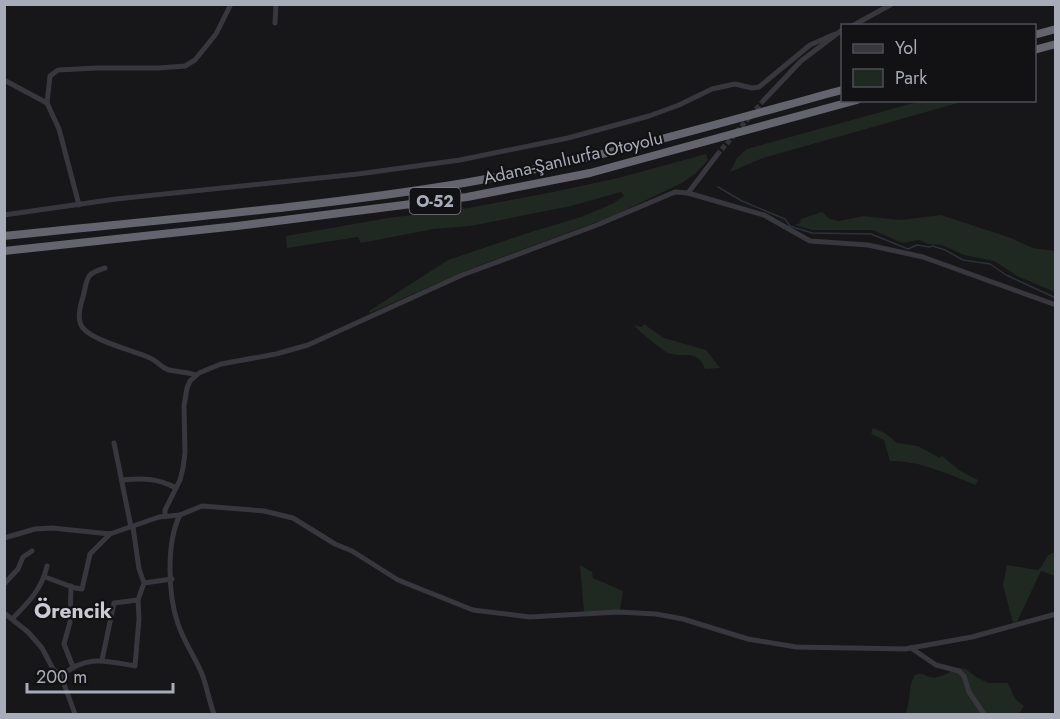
<svg xmlns="http://www.w3.org/2000/svg" width="1060" height="719" font-family="Jost,sans-serif">
<rect width="100%" height="100%" fill="#171618"/>
<g fill="#202822">
<path d="M921,101H965L763,158L730,172L737,158L747,149Z"/>
<path d="M706,154L708,160L696,173L682,183L613,216L467,270L370,313L369,311L448,260L531,232L581,217L612,204L624,196L621,192L571,206L471,226L434,229L361,243L358,237L287,248L286,236L388,218L468,208L548,193L618,178Z"/>
<path d="M822,212L830,219L839,221L863,216L901,220L941,215L1011,238L1033,248L1055,251V292L1017,276L994,261L964,255L942,245L928,244L919,240L902,243L873,230H812L795,225L800,223L801,219Z"/>
<path d="M644,324L664,338L706,350L720,368L705,369C697,347 683,359 668,353C662,350 637,330 634,325L642,327Z"/>
<path d="M873,428L885,433L897,443L918,446L940,458L942,456L959,470L978,480L976,485C947,474 922,461 890,461L884,440L871,434Z"/>
<path d="M1055,552V576L1041,571L1017,622L1013,623L1003,585L1007,565L1038,570L1041,567L1048,555Z"/>
<path d="M580,565L592,572L593,578L623,591L620,610L584,612Z"/>
<path d="M956,668L966,669L976,677L988,683H1008L1015,699L1024,706L1019,714H905C912,701 907,686 915,675C923,672 923,675 930,677C938,679 950,673 956,668Z"/>
</g>
<g fill="none" stroke-linecap="round" stroke-linejoin="round">
<path stroke="#2c323c" stroke-width="1.5" d="M718,187L742,201L785,219L790,226L796,228L812,233L871,234L908,249L917,245L929,247L933,246L945,250L963,260L990,264L1006,275L1056,298"/>
<path stroke="#343438" stroke-width="5" stroke-dasharray="5 2.5" stroke-linecap="butt" d="M717,155L764,100"/>
<g stroke="#37373d" stroke-width="5">
<path d="M275,23L276,4"/>
<path d="M852,26L892,4"/>
<path d="M4,80L47,103L59,129L79,205"/>
<path d="M764,100L801,61L842,30"/>
<path d="M47,103L50,76L58,70L97,68H158L185,66L195,60L216,34L231,4"/>
<path d="M688,193L717,155"/>
<path d="M4,215L116,199L358,174L460,160L568,138L649,116L679,105L712,89L735,84L752,88L759,87L810,45L835,34"/>
<path d="M105,268C85,274 88,277 83,297C80,306 76,320 83,328C93,341 135,351 150,358C157,361 162,368 169,370C179,372 187,372 196,375"/>
<path d="M114,443L131,527"/>
<path d="M122,480C143,478 157,478 176,488"/>
<path d="M180,515C166,542 168,595 178,624C184,642 195,657 202,674C207,687 209,701 214,714"/>
<path d="M165,516V510L180,480L183,468L185,453L184,406L187,388L190,381L199,373L221,364L276,354L308,345L462,275L597,225L675,192L688,193L764,215L810,241L868,245L923,257L1056,305"/>
<path d="M4,538L35,529L52,528L110,534L159,517L180,515L202,506L264,511L293,518L335,544L352,551L398,580L473,610L530,617L618,612L656,614L683,619L748,639L796,647L905,649L972,637L1056,614"/>
<path d="M45,577L75,588L82,589L90,554L110,534"/>
<path d="M144,583L172,579"/>
<path d="M4,584L18,569L23,557L32,551"/>
<path d="M71,586L70,622L64,644L73,667"/>
<path d="M4,613L28,632L42,648L53,669L61,676L75,714"/>
<path d="M12,619C28,603 42,589 47,566"/>
<path d="M911,648L936,665L959,671L964,676L969,692L984,714"/>
<path d="M102,660L114,603L138,600"/>
<path d="M61,676C87,654 105,661 135,666L139,619L138,600L144,583L139,569L133,527"/>
</g>
<g stroke="#63646e" stroke-width="8">
<path d="M1034,35L1056,29"/>
<path d="M1034,50L1056,44"/>
<path d="M4,236C158,220 312,208 464,183C592,161 717,124 842,90"/>
<path d="M4,251L237,226L467,197L590,173L857,100"/>
</g>
</g>
<g text-anchor="middle" dominant-baseline="central" stroke-width="4.5" stroke-linejoin="round" paint-order="stroke">
<rect fill="#121113" stroke="#7b7d86" stroke-width="1.5" x="409.5" y="188" width="51" height="26" rx="4.5"/>
<g font-size="16" font-weight="bold" fill="#a8abb8">
<text x="435" y="201">O-52</text>
</g>
<g font-size="18" fill="#a8abb8" stroke="#121113">
<text transform="translate(573 158) rotate(-13)">Adana-Şanlıurfa Otoyolu</text>
</g>
<g font-size="21" font-weight="bold" fill="#c9cad4" stroke="#121113">
<text x="73" y="611">Örencik</text>
</g>
</g>
<rect width="1060" height="719" fill="none" stroke="#a8abb8" stroke-width="12"/>
<rect x="841" y="24" width="195" height="78" fill="#121113" stroke="#4e4f55" stroke-width="1.5"/>
<rect x="853" y="44" width="30" height="9" fill="#37373d" stroke="#4e4f55" stroke-width="1.5"/>
<text x="895" y="54" font-size="18" fill="#a8abb8">Yol</text>
<rect x="853" y="69" width="30" height="18" fill="#202822" stroke="#4e4f55" stroke-width="1.5"/>
<text x="895" y="84" font-size="18" fill="#a8abb8">Park</text>
<path d="M27 683v9h146v-9" fill="none" stroke="#a8abb8" stroke-width="3"/>
<text x="36" y="683" font-size="18" fill="#a8abb8" stroke="#121113" stroke-width="4.5" paint-order="stroke">200 m</text>
</svg>
